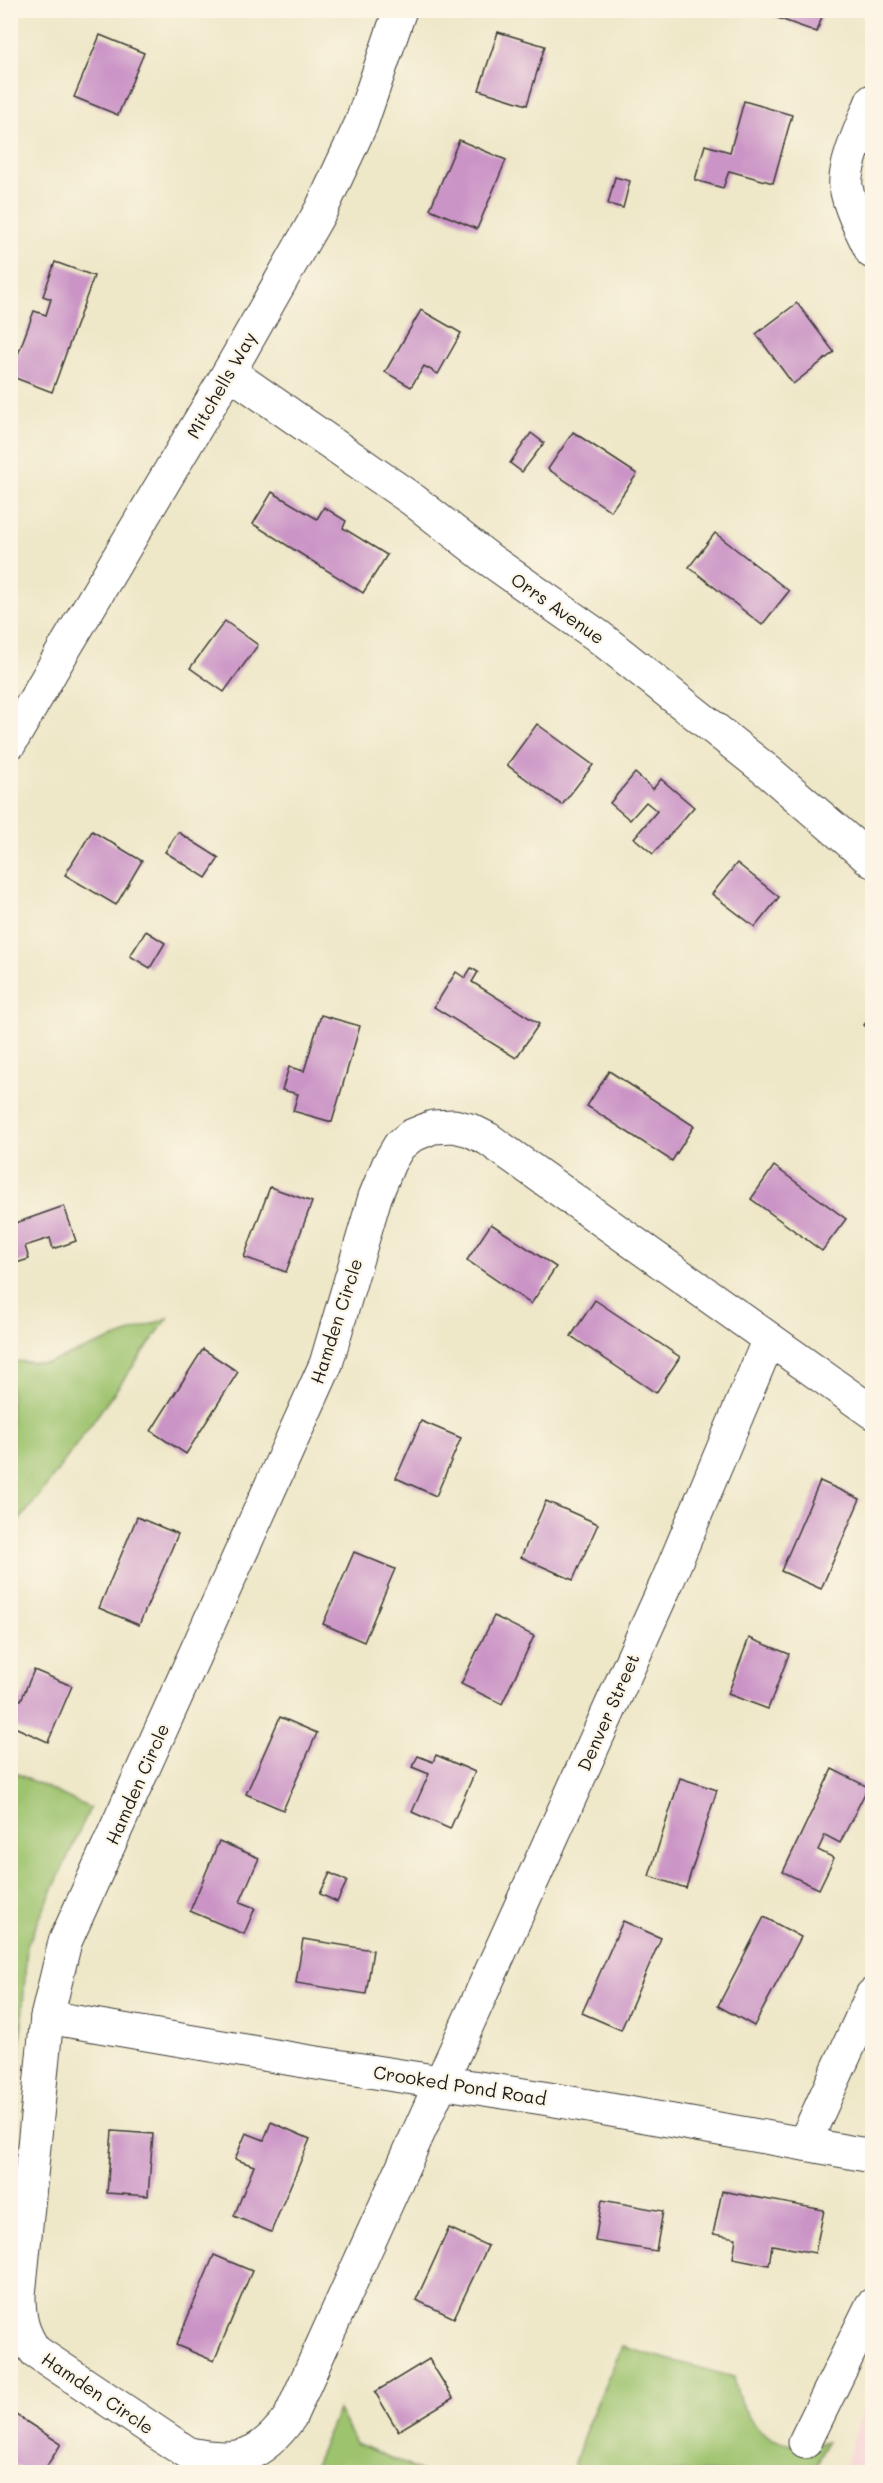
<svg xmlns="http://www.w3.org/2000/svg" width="883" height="2483" font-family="Mali,sans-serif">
<rect width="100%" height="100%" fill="#fcf5e5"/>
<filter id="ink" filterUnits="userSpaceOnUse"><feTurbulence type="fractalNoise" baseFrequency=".0167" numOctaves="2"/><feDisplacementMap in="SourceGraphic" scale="12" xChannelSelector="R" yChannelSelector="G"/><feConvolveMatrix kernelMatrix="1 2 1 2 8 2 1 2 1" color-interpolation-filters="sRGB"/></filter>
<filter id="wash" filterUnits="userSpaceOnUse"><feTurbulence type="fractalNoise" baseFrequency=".008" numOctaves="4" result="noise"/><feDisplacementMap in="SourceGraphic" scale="24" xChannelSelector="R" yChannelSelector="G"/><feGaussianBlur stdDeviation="1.35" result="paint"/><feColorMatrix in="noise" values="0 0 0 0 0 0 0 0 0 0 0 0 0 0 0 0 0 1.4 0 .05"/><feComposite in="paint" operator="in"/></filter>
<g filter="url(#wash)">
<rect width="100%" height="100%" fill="#eee7c8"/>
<path fill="#f6cfd6" d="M872,2384V2472H843Z"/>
<g fill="#9ec36e" stroke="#5d7045" stroke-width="1.5">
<path d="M168,1318L42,1492L11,1531V1361L48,1363Z"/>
<path d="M11,1771L90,1808L27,1946L11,2180Z"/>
<path d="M622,2347L734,2377C741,2425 776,2457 826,2442L815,2472H572L588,2423Z"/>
<path d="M338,2410L356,2443L423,2472H311Z"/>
</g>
<g id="blocks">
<g fill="#cb94c6">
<path d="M774,10H824L817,32L772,16Z"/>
<path d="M498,32L545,46L527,105L479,90Z"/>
<path d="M100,35L144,53L118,115L74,97Z"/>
<path d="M744,101L792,115L773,183L729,171L723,188L695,180L705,145L730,152Z"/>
<path d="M459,140L506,160L477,229L430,209Z"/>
<path d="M615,177L630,181L623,208L608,204Z"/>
<path d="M55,262L94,276L52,392L10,376L34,311L46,315L51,299L43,296Z"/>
<path d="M797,303L834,352L793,384L756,334Z"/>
<path d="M421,310L461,333L438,374L424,366L411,387L385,372Z"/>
<path d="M573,432L637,474L611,511L548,469Z"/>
<path d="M531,433L544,443L522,472L510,463Z"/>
<path d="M272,492L317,519L324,507L346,521L343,528L387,555L363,593L253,524Z"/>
<path d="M715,533L789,591L762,625L689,567Z"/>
<path d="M225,621L258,645L224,692L190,668Z"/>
<path d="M537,724L593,765L562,805L507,765Z"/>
<path d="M635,773L653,789L661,779L694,807L653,854L634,838L657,811L646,802L630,820L610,803Z"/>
<path d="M92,831L142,861L116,905L65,875Z"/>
<path d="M178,832L219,858L206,878L165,852Z"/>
<path d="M737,863L779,897L755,927L712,894Z"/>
<path d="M146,931L165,943L150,968L130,956Z"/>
<path d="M471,968L478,972L472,982L539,1024L516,1058L434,1007L456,972L465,978Z"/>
<path d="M872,1014V1031L864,1025Z"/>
<path d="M321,1015L360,1026L332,1122L293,1111L298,1094L282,1090L289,1067L304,1071Z"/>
<path d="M609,1071L694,1126L672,1161L587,1106Z"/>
<path d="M774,1166L846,1219L822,1251L751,1199Z"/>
<path d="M270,1187L312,1202L286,1272L244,1257Z"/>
<path d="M64,1206L76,1241L53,1249L50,1238L25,1246L29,1259L10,1265V1225Z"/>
<path d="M491,1224L556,1267L531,1304L467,1260Z"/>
<path d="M595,1300L680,1357L656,1393L571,1336Z"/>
<path d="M203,1349L238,1372L186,1454L151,1431Z"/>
<path d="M421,1421L461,1438L436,1496L396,1478Z"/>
<path d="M820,1481L860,1499L821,1589L781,1571Z"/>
<path d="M546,1501L598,1524L573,1580L521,1557Z"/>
<path d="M137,1517L178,1534L139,1625L99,1608Z"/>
<path d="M354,1552L395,1569L364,1642L323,1624Z"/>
<path d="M494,1616L534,1636L502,1704L461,1684Z"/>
<path d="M749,1638L789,1654L768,1709L728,1694Z"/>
<path d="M34,1670L72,1686L48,1742L10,1725L13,1715L10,1714V1696L21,1700Z"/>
<path d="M280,1717L317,1733L283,1810L246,1794Z"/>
<path d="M436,1755L475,1772L450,1829L412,1812L429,1774L412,1767L418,1756L433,1762Z"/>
<path d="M832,1769L868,1787L840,1843L825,1835L818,1850L834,1858L819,1889L783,1872Z"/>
<path d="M680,1778L717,1790L686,1888L649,1876Z"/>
<path d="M219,1841L259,1858L240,1902L255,1908L244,1934L190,1911Z"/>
<path d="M330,1873L347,1881L337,1902L320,1894Z"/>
<path d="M764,1917L801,1937L754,2026L718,2006Z"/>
<path d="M623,1921L661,1938L621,2030L582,2013Z"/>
<path d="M303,1939L373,1950L366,1994L296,1983Z"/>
<path d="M271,2122L310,2139L271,2232L234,2216L254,2166L235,2159L246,2133L264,2140Z"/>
<path d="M112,2131L153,2134L148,2196L107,2193Z"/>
<path d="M722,2191L824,2210L815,2253L772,2245L769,2265L733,2258L736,2238L713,2234Z"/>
<path d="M602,2200L663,2211L656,2251L595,2241Z"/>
<path d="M449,2228L488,2246L454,2318L416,2300Z"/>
<path d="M214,2255L252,2271L214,2361L176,2345Z"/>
<path d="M429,2359L453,2398L398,2431L375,2392Z"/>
<path d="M10,2411L61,2444L43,2472H27L10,2462Z"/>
</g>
</g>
</g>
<g filter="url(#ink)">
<use href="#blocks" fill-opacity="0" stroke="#3c3a36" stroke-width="1.5"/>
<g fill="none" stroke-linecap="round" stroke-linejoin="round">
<g stroke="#3c3a36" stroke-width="35">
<g id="minor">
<path d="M872,101C864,122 843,165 846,187C850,209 862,232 872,252"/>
<path d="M229,372L413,500L490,560L598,636L770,773L872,861"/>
<path d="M10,743L60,656L229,372L321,210L361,124L400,10"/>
<path d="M769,1339L668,1580L290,2417C261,2457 238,2464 189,2454L35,2351C22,2332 19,2318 19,2295L47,2017L65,1942L326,1364L375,1197L389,1163L399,1146L411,1136L433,1127L454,1126L470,1130L488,1139L872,1412"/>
<path d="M47,2017L304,2061L549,2099L872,2156"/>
<path d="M804,2144L872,1995"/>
<path d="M805,2442L872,2305"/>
</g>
</g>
<use href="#minor" stroke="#fff" stroke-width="33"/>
</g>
</g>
<g text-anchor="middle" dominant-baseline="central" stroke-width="4.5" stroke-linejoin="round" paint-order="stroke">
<g font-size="18" fill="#1c1c1c" stroke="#fcf5e5">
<text transform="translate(221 385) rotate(-60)">Mitchells Way</text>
<text transform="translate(558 608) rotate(35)">Orrs Avenue</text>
<text transform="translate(336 1321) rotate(-72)">Hamden Circle</text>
<text transform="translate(608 1712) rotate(-66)">Denver Street</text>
<text transform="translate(137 1784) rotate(-66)">Hamden Circle</text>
<text transform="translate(460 2085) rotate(9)">Crooked Pond Road</text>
<text transform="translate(98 2393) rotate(34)">Hamden Circle</text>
</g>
</g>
<rect width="883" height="2483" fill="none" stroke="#fcf5e5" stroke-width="36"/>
</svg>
